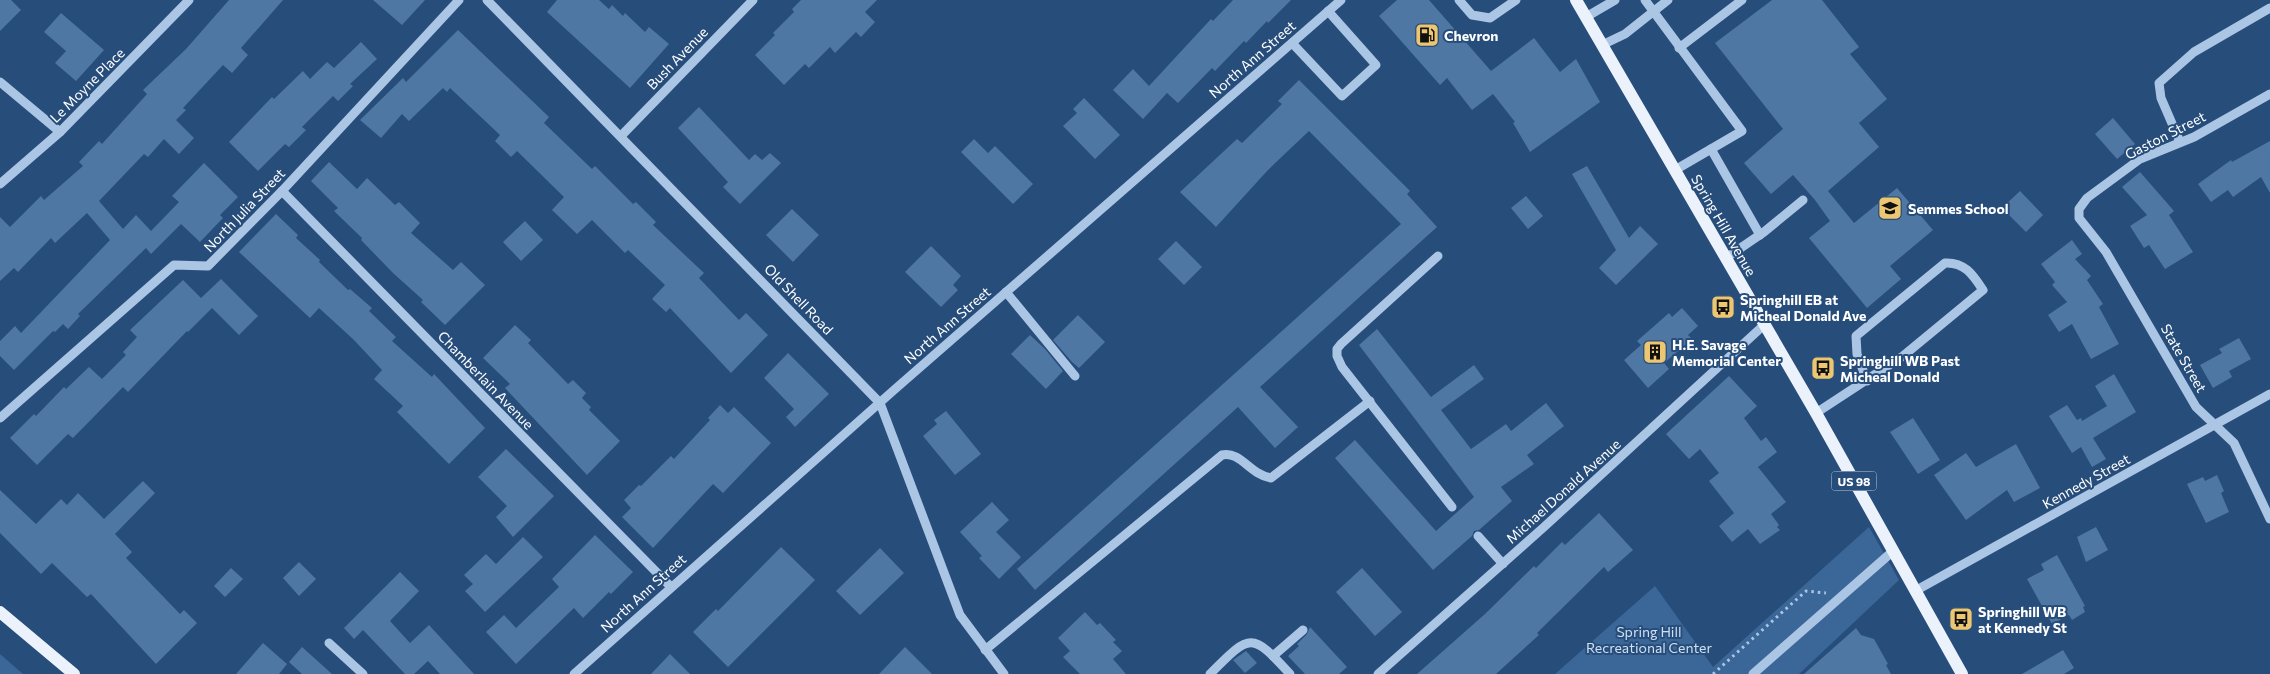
<svg xmlns="http://www.w3.org/2000/svg" width="2270" height="674" font-family="Commissioner,sans-serif">
<rect width="100%" height="100%" fill="#274d7b"/>
<g fill="#3b6798">
<path d="M1869,527L1899,580L1799,674H1555L1655,586L1713,667Z"/>
<path d="M0,654L23,674H0Z"/>
</g>
<g fill="#4f77a3">
<path d="M0,0H11L21,10L0,31Z"/>
<path d="M229,0H283L241,48L248,55L232,73L223,65L183,108L186,110L176,120L194,138L179,154L164,139L148,157L144,154L99,201L123,229L136,215L151,231L179,202L172,196L204,163L238,197L220,215L223,218L200,242L181,224L151,254L146,248L78,314L80,316L68,329L63,324L55,332L53,331L14,370L0,356V341L15,326L21,333L110,240L87,213L55,243L51,238L18,272L14,268L0,281V217L10,227L41,196L44,200L83,166L79,162L99,141L102,144L147,94L143,90L186,49Z"/>
<path d="M373,0H425L402,25Z"/>
<path d="M557,0H599L609,9L612,5L623,16L625,13L645,32L649,27L669,44L630,88L547,12Z"/>
<path d="M801,0H877L865,12L875,22L861,37L856,32L835,53L830,47L809,68L805,64L784,85L755,55L775,35L773,33L794,12L792,9Z"/>
<path d="M1233,0H1291L1268,23L1267,21L1246,43L1244,41L1215,71L1212,68L1178,103L1167,93L1143,119L1113,90L1133,69L1149,86L1211,19L1213,21Z"/>
<path d="M1397,0H1429L1491,71L1534,38L1560,72L1576,59L1600,102L1530,152L1513,123L1515,122L1493,94L1472,110L1447,78L1440,85L1379,16Z"/>
<path d="M1772,0H1822L1859,47L1850,54L1887,99L1859,123L1879,147L1828,191L1854,223L1897,188L1933,230L1890,266L1901,279L1867,308L1809,238L1830,221L1815,200L1793,175L1771,194L1744,163L1783,129L1715,43Z"/>
<path d="M61,13L104,50L76,81L55,63L66,51L44,32Z"/>
<path d="M458,30L549,117L544,123L592,169L595,166L633,204L636,202L656,222L653,225L704,273L699,278L739,320L746,313L768,335L731,373L670,308L666,312L652,299L665,285L628,250L625,253L592,220L577,234L552,210L564,197L517,151L511,157L495,141L500,135L450,88L447,92L443,88L409,121L402,114L381,138L360,120L403,78L406,82Z"/>
<path d="M361,42L377,59L350,84L353,86L338,101L333,96L302,127L306,130L289,147L285,144L258,171L229,142L272,97L274,99L303,71L310,79L327,62L334,68Z"/>
<path d="M1299,80L1410,191L1407,194L1437,227L1260,387L1298,427L1275,448L1238,407L1035,590L1017,569L1401,224L1309,131L1268,170L1216,227L1180,192L1237,139L1242,143L1282,104L1278,101Z"/>
<path d="M1084,98L1120,135L1095,159L1063,126L1077,113L1073,109Z"/>
<path d="M699,107L749,160L755,154L762,160L770,153L781,163L740,204L723,187L728,182L678,128Z"/>
<path d="M2113,118L2135,144L2117,159L2095,134Z"/>
<path d="M974,139L988,153L995,146L1033,184L1013,204L961,152Z"/>
<path d="M2270,141V193L2261,177L2233,197L2228,190L2211,202L2198,184L2231,160L2232,162Z"/>
<path d="M329,162L357,189L367,178L395,205L399,202L420,223L411,233L453,270L461,262L485,285L445,325L421,302L423,300L393,273L361,240L362,238L334,211L338,208L311,181Z"/>
<path d="M1587,166L1629,238L1640,226L1658,244L1616,285L1599,268L1616,250L1572,174Z"/>
<path d="M2140,172L2174,211L2169,215L2193,252L2165,269L2149,245L2144,248L2130,226L2147,215L2122,187Z"/>
<path d="M2020,191L2043,215L2026,232L2002,208Z"/>
<path d="M1526,196L1543,216L1528,229L1511,208Z"/>
<path d="M792,209L819,235L793,262L766,235Z"/>
<path d="M276,214L298,235L296,238L320,260L319,262L348,290L350,289L372,308L369,311L396,337L392,341L432,377L434,374L485,428L449,464L397,412L403,406L374,379L382,370L354,340L319,308L310,318L239,252Z"/>
<path d="M525,221L543,240L521,261L503,242Z"/>
<path d="M2072,240L2082,254L2075,259L2091,276L2087,280L2103,304L2099,307L2119,344L2091,359L2072,324L2059,332L2048,315L2067,302L2052,285L2055,282L2041,264Z"/>
<path d="M1176,241L1202,267L1184,285L1158,259Z"/>
<path d="M931,246L961,276L953,285L958,290L941,307L905,272Z"/>
<path d="M221,279L258,316L239,335L212,308L188,332L187,331L128,392L123,387L73,438L68,434L37,465L10,438L34,414L36,416L64,387L66,389L89,367L102,379L126,355L123,352L137,337L130,330L183,280L201,298Z"/>
<path d="M1682,308L1698,326L1688,335L1692,339L1664,363L1669,369L1648,388L1624,360L1641,345L1637,341L1669,313L1672,317Z"/>
<path d="M1078,315L1105,342L1079,368L1072,362L1053,340Z"/>
<path d="M515,325L531,340L528,343L568,384L573,380L586,393L582,398L591,407L589,410L620,441L587,475L505,388L510,384L483,358Z"/>
<path d="M1377,329L1431,397L1474,365L1484,379L1441,410L1471,449L1506,424L1511,431L1546,403L1564,426L1527,455L1534,464L1501,487L1512,501L1479,530L1474,531L1472,536L1433,570L1335,458L1355,440L1436,531L1474,497L1359,345Z"/>
<path d="M1030,335L1045,349L1063,371L1046,389L1011,354Z"/>
<path d="M2239,338L2251,359L2229,371L2232,377L2213,388L2200,365L2222,353L2219,349Z"/>
<path d="M788,353L829,394L795,427L786,417L794,409L764,378Z"/>
<path d="M2114,374L2136,412L2093,438L2106,459L2092,467L2081,447L2072,453L2049,416L2067,405L2077,420L2081,418L2082,421L2107,406L2095,386Z"/>
<path d="M1729,376L1757,406L1744,418L1761,441L1766,437L1777,452L1758,467L1786,502L1771,514L1779,525L1777,527L1780,530L1760,544L1748,529L1732,542L1719,526L1734,513L1709,481L1719,473L1700,449L1689,459L1666,434Z"/>
<path d="M720,405L728,413L734,407L771,443L723,493L713,484L653,548L622,517L631,508L624,500L639,485L641,486L671,456L674,459L710,420L708,418Z"/>
<path d="M946,411L981,454L955,475L923,436L937,424L934,420Z"/>
<path d="M1913,418L1940,460L1918,474L1890,432Z"/>
<path d="M2016,444L2040,488L2014,502L2007,490L1966,520L1934,475L1966,453L1976,467Z"/>
<path d="M506,449L554,496L513,537L496,517L507,506L478,477Z"/>
<path d="M2217,475L2224,491L2221,493L2229,512L2206,523L2187,484L2203,477L2205,481Z"/>
<path d="M143,481L155,493L115,534L132,552L126,558L180,614L184,610L197,623L156,664L91,594L87,597L52,563L41,574L0,533V490L36,524L61,499L67,505L78,493L104,519Z"/>
<path d="M992,502L1009,520L996,532L1021,557L999,579L979,558L982,556L960,532Z"/>
<path d="M1599,513L1633,550L1608,572L1604,567L1537,633L1539,635L1496,674H1417L1485,614L1534,566L1536,568L1562,542L1565,545Z"/>
<path d="M2096,527L2108,550L2086,562L2077,537Z"/>
<path d="M595,535L633,572L611,594L609,592L583,618L574,608L516,664L486,632L504,615L516,628L559,587L552,579Z"/>
<path d="M523,537L543,557L485,612L465,591L473,584L464,575L486,554L496,564Z"/>
<path d="M781,547L815,580L728,667L693,632L716,609L718,611Z"/>
<path d="M880,548L904,573L860,615L836,591Z"/>
<path d="M2057,555L2085,606L2083,607L2085,612L2072,620L2069,615L2052,624L2027,579L2044,570L2041,564Z"/>
<path d="M299,562L316,579L299,596L283,578Z"/>
<path d="M231,568L243,579L225,597L214,586Z"/>
<path d="M1362,568L1402,612L1375,636L1336,592Z"/>
<path d="M400,572L419,591L390,621L410,643L429,625L474,674H440L428,661L414,674H405L363,630L354,639L344,628Z"/>
<path d="M1085,612L1097,625L1100,623L1116,640L1113,642L1122,651L1113,659L1126,674H1080L1063,657L1070,651L1058,638Z"/>
<path d="M1310,627L1347,667L1339,674H1305L1288,656L1299,646L1297,644L1307,634Z"/>
<path d="M1856,628L1861,635L1874,639L1888,664L1886,665L1891,674H1804Z"/>
<path d="M263,643L287,664L279,674H236Z"/>
<path d="M302,647L332,674H302L289,662Z"/>
<path d="M905,647L932,674H879Z"/>
<path d="M2063,650L2074,668L2064,674H2022Z"/>
<path d="M1246,651L1257,663L1245,673L1233,660Z"/>
<path d="M670,654L690,674H651Z"/>
</g>
<g fill="none" stroke-linecap="round" stroke-linejoin="round">
<path stroke="#abc6e4" stroke-width="3" stroke-dasharray="2.5 4" stroke-linecap="butt" d="M1713,674L1806,591L1826,593"/>
<g stroke="#abc6e4" stroke-width="9">
<path d="M487,0L880,403L960,615L1004,674"/>
<path d="M1459,0L1472,15L1490,18L1516,0"/>
<path d="M1645,0L1742,131L1675,170"/>
<path d="M1586,17L1615,0"/>
<path d="M1292,43L1342,96L1376,65L1328,11"/>
<path d="M1602,45L1625,34L1668,0"/>
<path d="M1679,48L1742,0"/>
<path d="M0,82L60,132"/>
<path d="M2270,94L2194,137L2140,159L2087,198L2079,209V218L2106,252L2196,407L2234,443L2270,519"/>
<path d="M621,136L753,0"/>
<path d="M2180,142L2161,98L2159,83L2194,52L2270,8"/>
<path d="M1711,149L1760,235"/>
<path d="M0,184L60,132L189,0"/>
<path d="M282,191L671,587"/>
<path d="M1438,256L1341,344L1337,349V356L1342,367L1452,507"/>
<path d="M1726,258L1764,232L1803,200"/>
<path d="M1006,292L1075,376"/>
<path d="M1816,413L1903,356L1983,290C1973,275 1965,262 1945,263L1856,336L1857,354L1867,381"/>
<path d="M0,418L174,265L208,266L282,191L459,0"/>
<path d="M1478,536L1503,564"/>
<path d="M1915,591L2270,394"/>
<path d="M329,643L363,674"/>
<path d="M985,650L1222,455C1241,451 1249,474 1271,478L1370,401"/>
<path d="M1273,656L1303,630"/>
<path d="M574,674L894,390L1341,0"/>
<path d="M1210,674C1250,634 1251,631 1290,674"/>
<path d="M1378,674L1544,527L1764,325"/>
<path d="M1753,674L1892,552"/>
</g>
<g stroke="#ebf2fc" stroke-width="12">
<path d="M1576,0L1816,413L1962,674"/>
<path d="M0,612L74,674"/>
</g>
</g>
<defs>
<g id="fuel-square" transform="scale(1.25)"><rect x="-9" y="-9" width="18" height="18" rx="4" fill="#ecc671" stroke="#274d7b"/><path d="M-5.5-6h7V0h2V4h1.3V-2.5L3-4.5l.8-.8L6-3V5H2.5V1h-1V6h-7ZM-4.2-4.7v3.2H.2V-4.7Z" fill="#111"/></g>
<g id="school-square" transform="scale(1.25)"><rect x="-9" y="-9" width="18" height="18" rx="4" fill="#ecc671" stroke="#274d7b"/><path d="M0-5L7-2L0 1L-7-2ZM-4 1L0 2.5L4 1V4Q0 6-4 4Z" fill="#111"/></g>
<g id="bus-square" transform="scale(1.25)"><rect x="-9" y="-9" width="18" height="18" rx="4" fill="#ecc671" stroke="#274d7b"/><path d="M-5-6H5V4H4V6H2V4H-2V6H-4V4H-5ZM-3.5-4V0h7V-4ZM-3.5 1.2v1.5H-2V1.2ZM2 1.2v1.5H3.5V1.2Z" fill="#111"/></g>
<g id="building-square" transform="scale(1.25)"><rect x="-9" y="-9" width="18" height="18" rx="4" fill="#ecc671" stroke="#274d7b"/><path d="M-4-6H4V6H1V3H-1V6H-4ZM-2.5-4.3h1.7v1.8h-1.7ZM.8-4.3h1.7v1.8H.8ZM-2.5-1h1.7V.8h-1.7ZM.8-1h1.7V.8H.8Z" fill="#111"/></g>
</defs>
<g fill-rule="evenodd">
<use href="#fuel-square" x="1427" y="35"/>
<use href="#school-square" x="1890" y="208"/>
<use href="#bus-square" x="1723" y="307"/>
<use href="#building-square" x="1655" y="352"/>
<use href="#bus-square" x="1823" y="368"/>
<use href="#bus-square" x="1961" y="619"/>
</g>
<g text-anchor="middle" dominant-baseline="central" stroke-width="4" stroke-linejoin="round" paint-order="stroke">
<rect fill="#274d7b" stroke="#becad7" stroke-width="1" x="1831.5" y="471.5" width="45" height="19" rx="4"/>
<g font-size="12" font-weight="bold" fill="#fff">
<text x="1854" y="481">US 98</text>
</g>
<g font-size="14" font-weight="bold" fill="#fff" stroke="#274d7b" text-anchor="start">
<text x="1444" y="35">Chevron</text>
<text x="1908" y="208">Semmes School</text>
<text x="1740" y="299">Springhill EB at<tspan x="1740" dy="16">Micheal Donald Ave</tspan></text>
<text x="1672" y="344">H.E. Savage<tspan x="1672" dy="16">Memorial Center</tspan></text>
<text x="1840" y="360">Springhill WB Past<tspan x="1840" dy="16">Micheal Donald</tspan></text>
<text x="1978" y="611">Springhill WB<tspan x="1978" dy="16">at Kennedy St</tspan></text>
</g>
<g font-size="14" fill="#fff" stroke="#274d7b">
<text transform="translate(677 58) rotate(-46)">Bush Avenue</text>
<text transform="translate(1252 59) rotate(-41)">North Ann Street</text>
<text transform="translate(87 85) rotate(-45)">Le Moyne Place</text>
<text transform="translate(2165 135) rotate(-27)">Gaston Street</text>
<text transform="translate(244 210) rotate(-46)">North Julia Street</text>
<text transform="translate(1724 225) rotate(60)">Spring Hill Avenue</text>
<text transform="translate(799 299) rotate(46)">Old Shell Road</text>
<text transform="translate(947 325) rotate(-41)">North Ann Street</text>
<text transform="translate(2184 358) rotate(60)">State Street</text>
<text transform="translate(486 380) rotate(46)">Chamberlain Avenue</text>
<text transform="translate(2086 481) rotate(-29)">Kennedy Street</text>
<text transform="translate(1563 491) rotate(-42)">Michael Donald Avenue</text>
<text transform="translate(643 593) rotate(-42)">North Ann Street</text>
</g>
<g font-size="14" fill="#cee0f3" stroke="#274d7b">
<text x="1649" y="631">Spring Hill<tspan x="1649" dy="16">Recreational Center</tspan></text>
</g>
</g>
</svg>
